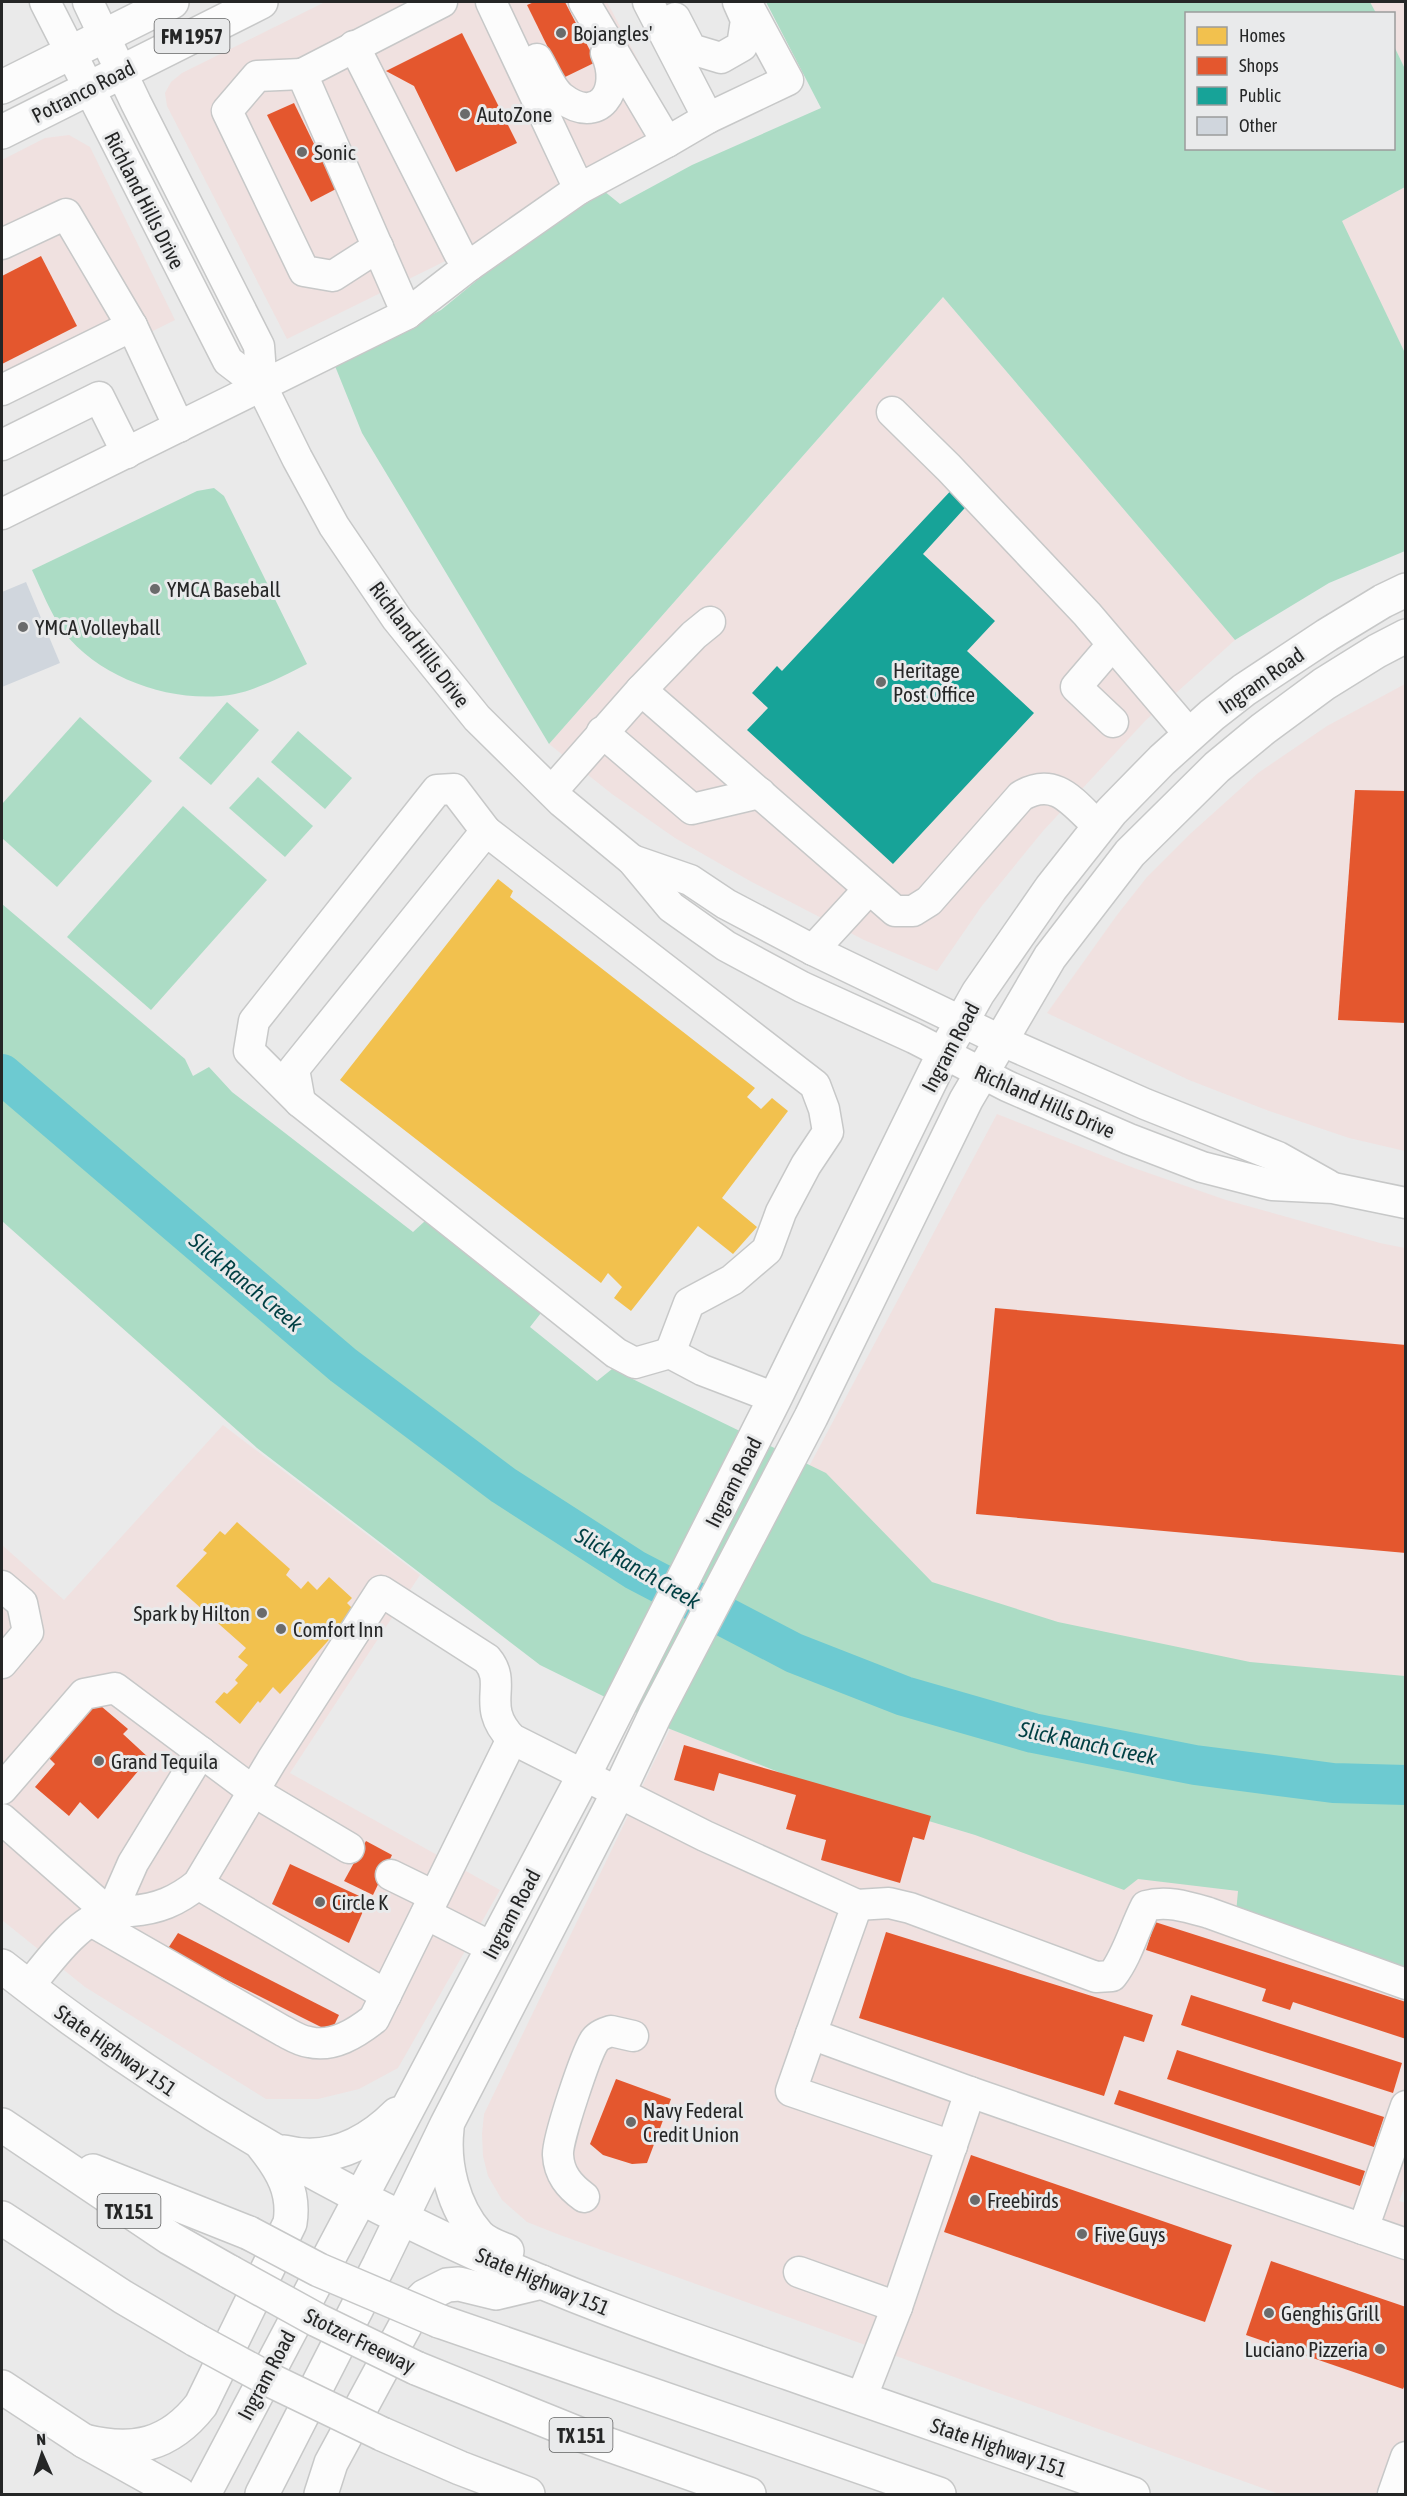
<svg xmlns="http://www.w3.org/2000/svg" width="1407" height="2496" font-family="'Asap Condensed',sans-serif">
<rect width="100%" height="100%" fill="#eaeaea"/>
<g fill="#f0e1e0">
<path d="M325,2H607L683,144L287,339L167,106L165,93L171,82L182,73Z"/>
<path d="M1370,2H1405V69L1394,46V14L1376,13Z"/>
<path d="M69,135L90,147L175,320L2,406V160L45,138Z"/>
<path d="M1405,187V353L1341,221Z"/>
<path d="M943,297L1235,640L1146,720L1043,831L981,907L937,971L864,940L750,881L675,838L612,794L549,744Z"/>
<path d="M1405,684V1151L1349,1138L1269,1111L1189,1080L1047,1013L1117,915L1147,877L1190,834L1258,773L1327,726Z"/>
<path d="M997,1114L1134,1168L1226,1200L1380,1243L1405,1248V1685L1050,1636L781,1519Z"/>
<path d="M223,1425L420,1575L290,1773L500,1890L398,2068L359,2089L318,2099H266L85,1987L2,1920V1545L64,1600Z"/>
<path d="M670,1729L816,1787L975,1835L1405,1896L1406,2184L1399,2201L1406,2203L1405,2494H1279L560,2235L527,2222L502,2200L488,2176L483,2156L482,2134L484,2114Z"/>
</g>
<g fill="#acdcc5">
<path d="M766,2H1370L1376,13L1186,14V148H1394V46L1405,69V187L1342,221L1405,353V551L1329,583L1235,640L943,297L549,744L362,433L335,366L441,310L554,217L604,191L620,204L692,165L821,108Z"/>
<path d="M214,488L224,496L307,664C286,675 258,689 235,694C176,705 101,680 64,632C50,613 42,591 32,570L197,491Z"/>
<path d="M227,702L259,730L211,785L179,758Z"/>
<path d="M80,717L152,781L57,887L2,838V804Z"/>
<path d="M298,731L352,778L325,809L271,762Z"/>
<path d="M258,777L313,826L285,857L229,808Z"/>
<path d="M183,806L267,880L151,1010L67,937Z"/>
<path d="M2,904L185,1059L193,1076L209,1067L232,1092L413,1232L425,1221L541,1313L530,1327L597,1381L612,1369L826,1473L932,1582L1058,1622L1250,1662L1405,1676V1967L1236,1913L1238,1891L1138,1879L1124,1890L975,1835L816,1787L670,1729L540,1665L257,1448L2,1221Z"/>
</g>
<g fill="#f2c14e">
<path d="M498,879L513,891L510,897L755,1088L747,1097L761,1109L772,1098L788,1111L722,1198L757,1227L733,1254L698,1226L631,1311L614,1298L622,1287L608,1273L601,1283L340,1080Z"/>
<path d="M237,1522L290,1569L286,1575L301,1589L308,1581L317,1590L329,1577L352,1598L347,1603L355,1611L280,1694L273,1687L260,1703L258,1701L240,1724L215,1702L224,1692L227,1694L238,1683L235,1680L248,1665L238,1657L246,1648L176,1586L207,1553L203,1550L220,1531L225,1535Z"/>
</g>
<g fill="#e4572e">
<path d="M534,2H565L596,62L563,78L527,5Z"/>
<path d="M462,33L517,143L456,172L414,86L386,71Z"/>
<path d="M294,103L336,189L311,202L267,115Z"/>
<path d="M41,256L77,326L2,364V276Z"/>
<path d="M1355,790L1406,791V1023L1338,1020Z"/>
<path d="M995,1308L1406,1345V1553L976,1514Z"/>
<path d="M95,1701L128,1729L123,1734L149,1758L98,1819L80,1802L69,1816L35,1787L55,1764L47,1756Z"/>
<path d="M684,1745L931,1816L924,1840L913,1837L900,1883L821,1860L826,1840L786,1829L796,1795L719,1773L714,1791L674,1780Z"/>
<path d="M366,1841L392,1855L373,1895L344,1881Z"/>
<path d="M290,1864L368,1900L349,1943L272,1904Z"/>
<path d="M1155,1922L1406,2002V2039L1293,2002L1290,2010L1262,2001L1266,1989L1146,1950Z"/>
<path d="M886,1932L1153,2015L1144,2042L1124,2036L1104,2096L859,2018Z"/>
<path d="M178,1933L339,2015L331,2032L167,1950Z"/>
<path d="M1191,1995L1402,2063L1393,2093L1181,2025Z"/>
<path d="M1177,2050L1384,2117L1374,2147L1167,2079Z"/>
<path d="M616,2079L671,2099L647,2163L632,2164L603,2155L590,2144Z"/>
<path d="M1119,2090L1365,2171L1360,2186L1114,2104Z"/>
<path d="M971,2155L1232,2245L1205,2322L944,2232Z"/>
<path d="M1271,2261L1406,2307V2383L1403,2389L1246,2335Z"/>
</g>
<path fill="#17a398" d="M957,484L973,499L923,554L995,621L967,651L1034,713L893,864L747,730L768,708L752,693L777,666L782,671Z"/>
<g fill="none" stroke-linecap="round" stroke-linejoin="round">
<path stroke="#6dcad1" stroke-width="40" d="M2,1074L343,1365L503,1485L635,1570L794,1653L904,1696L1033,1733L1195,1765L1333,1783L1406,1785"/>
</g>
<path fill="#d0d6dd" d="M26,582L60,663L2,687V592Z"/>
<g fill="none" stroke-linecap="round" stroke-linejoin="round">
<g stroke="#c7c8c8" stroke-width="33">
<g id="minor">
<path d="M45,2L228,361L262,387"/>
<path d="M88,2L136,103L259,346L262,387L297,458L334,526L397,619L477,718L562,802L632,860L671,907L726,946L802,987L914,1038L1007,1086L1129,1139L1202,1167L1272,1185L1333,1188L1406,1203"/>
<path d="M491,2L579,189L667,142L584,2"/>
<path d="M648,2L708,118L788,80L746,2"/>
<path d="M675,18L691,49L721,58L742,46L746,20L738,2"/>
<path d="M354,46L459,253L469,266L407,314"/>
<path d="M537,59C544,70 551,90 562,98C599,126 623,90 606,53"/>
<path d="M302,74L257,76L227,111L304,271L333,276L378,247"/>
<path d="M667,142L708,118"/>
<path d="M2,244L66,214L132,326L179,427"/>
<path d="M469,266L579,189"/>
<path d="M2,390L132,326"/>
<path d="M892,412L949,468L1087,614L1190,735"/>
<path d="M2,445L99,397L127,453"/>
<path d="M2,514L407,314L302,74L442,2"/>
<path d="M1112,645L1076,687L1113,722"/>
<path d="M641,690L694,635L710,622"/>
<path d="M602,732L692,809L760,793"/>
<path d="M552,791L641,690L895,911H913L929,901L1021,796C1056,775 1074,804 1099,827"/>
<path d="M486,831L454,789L437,790L254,1021L249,1051L300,1102L616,1353L635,1363L670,1353L702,1370L775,1398"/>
<path d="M632,860L690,880L726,904L813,950L1000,1040L1145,1104L1278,1157L1328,1185"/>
<path d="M813,950L869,889"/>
<path d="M300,1102L294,1069L486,831L815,1085L824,1109L828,1132L806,1165L781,1212L767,1250L732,1280L689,1303L670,1353"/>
<path d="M2,1586L22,1603L28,1632L2,1663"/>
<path d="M2,1789L84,1694L115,1688L253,1791L349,1848"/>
<path d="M2,1819L109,1913"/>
<path d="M391,1875L434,1896"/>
<path d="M198,1884L386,1995"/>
<path d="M857,1905L889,1903L910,1908L1096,1977L1112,1976C1128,1955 1134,1929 1146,1906C1167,1900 1188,1907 1209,1913L1406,1984"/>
<path d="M111,1913L133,1863L201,1752"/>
<path d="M426,1914L493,1948"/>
<path d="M91,1921L283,2031C291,2035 300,2041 309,2042C333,2048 356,2033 374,2019L512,1739"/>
<path d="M28,1987C48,1963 77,1921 108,1913C116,1911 124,1912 131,1911C158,1909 177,1901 198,1884L272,1760L381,1591L487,1659C509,1685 479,1705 512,1739L705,1836L857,1905L811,2034L970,2092L1406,2244"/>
<path d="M811,2034L791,2091L952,2146"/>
<path d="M584,2197C569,2186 559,2174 558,2155C557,2140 586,2053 595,2040C599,2035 605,2033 611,2031L633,2036"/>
<path d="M1363,2229L1406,2106"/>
<path d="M799,2272L897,2307"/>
<path d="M861,2399L897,2307L970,2092"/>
<path d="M1393,2494L1406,2457"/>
</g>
</g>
<g stroke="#c7c8c8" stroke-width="36">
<g id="major">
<path d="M2,87L172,2"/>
<path d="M2,132L261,2"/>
<path d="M2,1966C156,2088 324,2187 504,2266C597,2307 693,2340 788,2373C903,2414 1018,2454 1133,2494"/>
<path d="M447,2129C443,2164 453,2207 478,2235C485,2243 497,2247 507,2251"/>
<path d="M284,2152C328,2163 366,2145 397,2114"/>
<path d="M2,2387L84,2441L179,2494"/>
<path d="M84,2441C133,2453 169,2446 201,2405L290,2223C295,2192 282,2170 263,2146"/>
<path d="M204,2494L584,1775L775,1398L944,1053L978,993L1051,888L1111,812L1162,760L1212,715L1244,690L1327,635L1383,601L1406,590"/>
<path d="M262,2494L379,2265L447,2124L618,1793L655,1715L811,1417L966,1100L1050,957L1130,853L1217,767L1263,729L1324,684L1377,651L1406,636"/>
<path d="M321,2494L331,2463L417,2304L425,2296L447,2285L459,2284L496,2293L542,2282"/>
</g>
</g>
<g stroke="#c7c8c8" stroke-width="36">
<g id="highway">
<path d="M2,2125L170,2238L230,2272"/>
<path d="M93,2171L249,2233"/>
<path d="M2,2218L123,2297L196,2340"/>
<path d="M439,2321L939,2494"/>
<path d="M416,2368L584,2436L749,2494"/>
<path d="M382,2434L460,2468L528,2494"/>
</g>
</g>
<use href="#minor" stroke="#fcfcfc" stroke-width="30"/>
<use href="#major" stroke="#fcfcfc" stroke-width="33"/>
<use href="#highway" stroke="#fcfcfc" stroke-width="33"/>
<g stroke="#c7c8c8" stroke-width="36" stroke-linecap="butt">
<g id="highway-bridge">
<path d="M249,2233L319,2270L439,2321"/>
<path d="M230,2272L317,2320L416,2368"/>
<path d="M196,2340L270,2380L382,2434"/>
</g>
</g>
<use href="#highway-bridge" stroke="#fcfcfc" stroke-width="33"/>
</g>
<g fill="#6a6b6b" stroke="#e9eaeb" stroke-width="2">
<circle cx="561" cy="33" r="6"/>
<circle cx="465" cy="114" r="6"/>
<circle cx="302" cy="152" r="6"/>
<circle cx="155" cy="589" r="6"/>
<circle cx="23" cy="627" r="6"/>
<circle cx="881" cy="682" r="6"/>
<circle cx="262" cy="1613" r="6"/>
<circle cx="281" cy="1629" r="6"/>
<circle cx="99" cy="1761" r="6"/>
<circle cx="320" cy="1902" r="6"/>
<circle cx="631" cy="2122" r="6"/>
<circle cx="975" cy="2200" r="6"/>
<circle cx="1082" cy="2234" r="6"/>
<circle cx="1269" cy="2313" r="6"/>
<circle cx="1380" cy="2349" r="6"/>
</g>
<g text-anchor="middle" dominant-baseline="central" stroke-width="6" stroke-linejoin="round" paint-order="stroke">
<g fill="#e9eaeb" stroke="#606161" stroke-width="1.5">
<rect x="154.5" y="19" width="75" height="34" rx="4.5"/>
<rect x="97.5" y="2194" width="63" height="34" rx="4.5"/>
<rect x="549.5" y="2418" width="63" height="34" rx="4.5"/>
</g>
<g font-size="20" font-weight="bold" fill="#252626">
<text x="192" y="36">FM 1957</text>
<text x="129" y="2211">TX 151</text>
<text x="581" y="2435">TX 151</text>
</g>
<g font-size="21" fill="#252626" stroke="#e9eaeb" text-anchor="start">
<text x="573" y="33">Bojangles'</text>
<text x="477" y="114">AutoZone</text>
<text x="314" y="152">Sonic</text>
<text x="167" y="589">YMCA Baseball</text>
<text x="35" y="627">YMCA Volleyball</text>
<text x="893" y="670">Heritage<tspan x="893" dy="24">Post Office</tspan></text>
<text x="250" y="1613" text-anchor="end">Spark by Hilton</text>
<text x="293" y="1629">Comfort Inn</text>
<text x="111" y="1761">Grand Tequila</text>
<text x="332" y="1902">Circle K</text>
<text x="643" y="2110">Navy Federal<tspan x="643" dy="24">Credit Union</tspan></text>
<text x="987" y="2200">Freebirds</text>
<text x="1094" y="2234">Five Guys</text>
<text x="1281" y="2313">Genghis Grill</text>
<text x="1368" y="2349" text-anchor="end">Luciano Pizzeria</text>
</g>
<g font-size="21" fill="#252626" stroke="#e9eaeb">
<text transform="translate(83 91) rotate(-27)">Potranco Road</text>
<text transform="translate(145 200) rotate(63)">Richland Hills Drive</text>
<text transform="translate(420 644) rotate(53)">Richland Hills Drive</text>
<text transform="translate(1261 680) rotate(-35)">Ingram Road</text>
<text transform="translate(950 1047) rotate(-62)">Ingram Road</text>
<text transform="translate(1045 1101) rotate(24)">Richland Hills Drive</text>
<text transform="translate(733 1482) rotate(-63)">Ingram Road</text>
<text transform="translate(511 1914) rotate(-62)">Ingram Road</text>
<text transform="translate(116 2050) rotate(35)">State Highway 151</text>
<text transform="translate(543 2281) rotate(23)">State Highway 151</text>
<text transform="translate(360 2340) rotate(26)">Stotzer Freeway</text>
<text transform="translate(266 2375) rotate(-62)">Ingram Road</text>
<text transform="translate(999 2447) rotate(19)">State Highway 151</text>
</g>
<g font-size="22" font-style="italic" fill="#003f43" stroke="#e9eaeb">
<text transform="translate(246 1282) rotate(40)">Slick Ranch Creek</text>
<text transform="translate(638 1568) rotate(30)">Slick Ranch Creek</text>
<text transform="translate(1088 1743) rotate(12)">Slick Ranch Creek</text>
</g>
</g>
<rect width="1407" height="2496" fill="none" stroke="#252626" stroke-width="6"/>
<rect x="1185" y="12" width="210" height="138" fill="#e9eaeb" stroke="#9b9c9c" stroke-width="1.5"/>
<rect x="1197" y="27" width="30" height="18" fill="#f2c14e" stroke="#9b9c9c" stroke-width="1.5"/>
<text x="1239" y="42" font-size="18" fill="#252626">Homes</text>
<rect x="1197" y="57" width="30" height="18" fill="#e4572e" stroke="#9b9c9c" stroke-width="1.5"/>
<text x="1239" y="72" font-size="18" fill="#252626">Shops</text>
<rect x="1197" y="87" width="30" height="18" fill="#17a398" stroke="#9b9c9c" stroke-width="1.5"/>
<text x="1239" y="102" font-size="18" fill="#252626">Public</text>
<rect x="1197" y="117" width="30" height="18" fill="#d0d6dd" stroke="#9b9c9c" stroke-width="1.5"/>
<text x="1239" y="132" font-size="18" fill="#252626">Other</text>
<g transform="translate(42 2454) rotate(357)" stroke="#e9eaeb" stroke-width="4.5" paint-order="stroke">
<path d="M0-4.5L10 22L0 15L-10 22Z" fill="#252626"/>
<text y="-9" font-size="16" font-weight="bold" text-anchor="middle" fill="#252626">N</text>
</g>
</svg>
